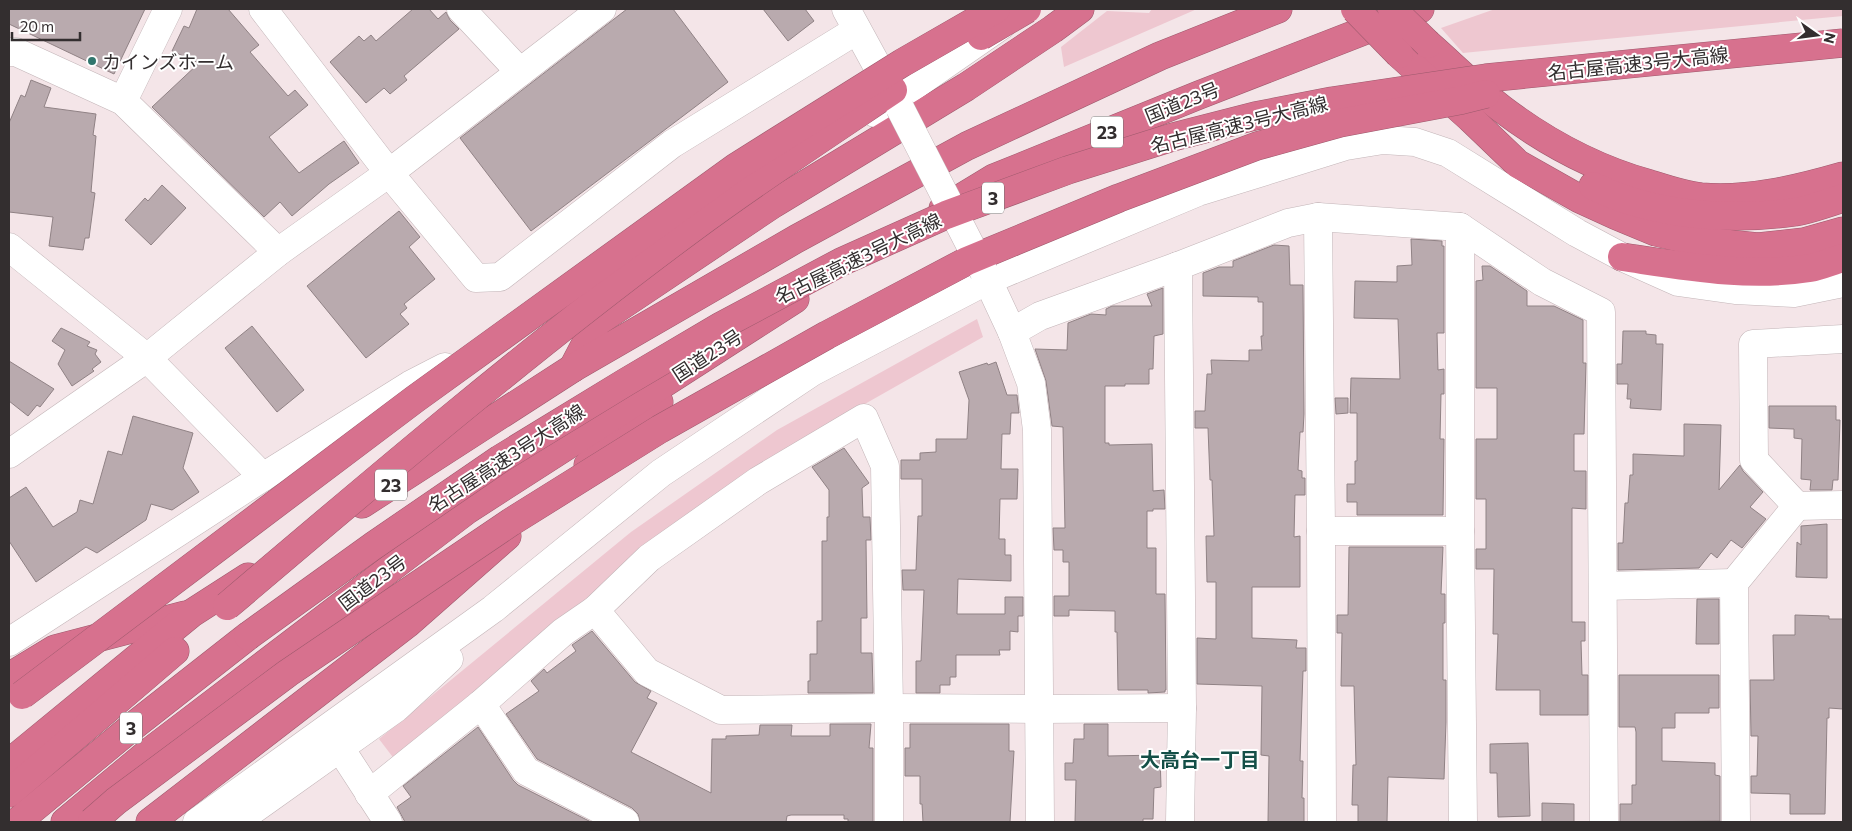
<svg xmlns="http://www.w3.org/2000/svg" width="1852" height="831" font-family="Commissioner,'Noto Sans JP',sans-serif">
<rect width="100%" height="100%" fill="#f4e5e8"/>
<g fill="#eec7d0">
<path d="M1152,9H1197L1064,67L1061,47L1107,11L1149,13Z"/>
<path d="M1495,9H1843V16L1463,53L1441,28Z"/>
<path d="M977,319L983,337L796,443L673,526L395,760L379,739L631,532L777,430Z"/>
</g>
<g fill="#b9aaae" stroke="#908285">
<path d="M9,9H145L114,74L9,24Z"/>
<path d="M197,9H228L259,45L250,52L288,96L295,90L308,105L269,137L299,173L344,141L359,163L329,184L292,216L280,202L264,217L152,107L199,63L172,51L184,26L189,28Z"/>
<path d="M413,9H429L438,19L446,12L450,20L459,29L404,76L407,80L390,94L384,88L366,103L330,62L359,36L364,41L371,35L376,41Z"/>
<path d="M627,9H673L728,82L531,231L460,138Z"/>
<path d="M763,9H805L814,21L788,41Z"/>
<path d="M31,80L51,88L44,107L96,114L93,135L96,136L91,192L95,193L89,238H85L83,250L49,246L53,217L9,212V123L21,95L25,97Z"/>
<path d="M162,185L186,208L151,245L125,220L145,198L148,201Z"/>
<path d="M399,211L420,237L409,247L435,279L404,304L407,308L400,314L409,324L366,358L307,286Z"/>
<path d="M1411,239L1442,241V246H1444V333H1437L1438,370L1444,369V394H1441L1440,439H1444L1443,515H1357V502H1347V484H1355V461H1357V413H1350L1351,378L1400,379L1398,319L1354,318L1355,281L1397,282V266L1412,265Z"/>
<path d="M1274,245L1289,246L1290,285H1303L1304,414L1303,432H1300L1298,470L1302,471V478H1305V495H1295L1294,537L1300,536V587H1252V638L1297,640L1296,648H1306V671H1303L1300,761H1303L1302,798H1304V822H1268L1269,756L1261,755L1262,686L1197,684V638L1216,639V582H1207L1206,536H1214L1212,480H1210L1208,428H1195V411H1205L1207,374H1212L1211,360L1249,361V350H1262L1261,336H1263V302H1258V297L1203,296V273L1219,267H1233V261Z"/>
<path d="M1482,266H1490L1527,291V306H1554L1583,320V363H1586L1584,434H1574V471H1586V509L1572,508V622H1585V641H1581L1582,675H1588V715H1540V690H1496L1498,634H1493L1494,569H1476V549H1486V499H1476V439H1497V388H1476V281L1483,280Z"/>
<path d="M1163,288V334L1154,336L1153,369H1149V384H1125V386H1105V443H1109V445L1152,444L1153,491L1164,490L1165,509H1153V511H1147V548H1156V594H1165L1166,690H1165V692L1148,693V690H1118L1117,632H1115V611L1069,610V616H1054V596H1069V562H1063V550H1054L1053,528H1065L1063,427L1052,426L1046,381L1035,349L1067,350L1068,323L1091,314L1106,315V309L1112,306H1152L1147,294Z"/>
<path d="M252,326L304,390L277,412L225,348Z"/>
<path d="M61,328L90,342L87,346L97,350L95,354L101,362L92,369L94,371L72,386L58,364L65,350L52,341Z"/>
<path d="M1623,331H1646V334L1656,335V344H1663L1661,410L1630,408L1631,399H1627L1628,384H1617V364H1622Z"/>
<path d="M9,361L54,389L40,407L37,405L28,416L9,401Z"/>
<path d="M996,362L1007,395H1017L1019,413H1011L1010,434H1002L1001,469H1018L1017,499H1000L999,539H1005V555H1011V581L958,579L957,614H1005V597H1023V616H1018V632L1010,631V650H999L1000,655H956V677H950V685H940V693H916V661H921L924,590H903L902,570H916L918,516H922V479H901V460H920V453L936,452V439H967L969,400L959,372L987,363L988,365Z"/>
<path d="M1335,398H1348V413L1336,414Z"/>
<path d="M1769,406H1836V420H1840L1839,452L1838,480H1833L1832,490H1810L1811,480L1801,479L1802,439L1794,438V429L1769,428Z"/>
<path d="M133,416L193,433L183,468L199,492L172,510L151,504L146,520L97,553L86,547L36,582L9,541V498L26,487L53,527L77,512L80,500L93,504L108,451L122,455Z"/>
<path d="M1684,424L1721,425L1719,490L1740,465L1743,471L1763,492L1750,507L1766,519L1742,548L1731,540L1717,558L1711,553L1699,568L1618,570V543H1623L1625,503H1628L1630,475H1633V454L1684,456Z"/>
<path d="M844,448L869,483L862,488L863,517H870L871,540H866L867,618H861V653H872L873,689V693H808V681H810V654H817V621H822V541H827V517H829V490L812,467Z"/>
<path d="M1827,524V578L1796,577L1797,542L1801,545V526Z"/>
<path d="M1349,547H1443L1441,594H1445V623H1443V680H1446V722L1444,779L1388,777L1387,822H1358V805H1352L1353,765H1356L1354,686H1341L1342,633H1337V615H1348Z"/>
<path d="M1697,599H1719V644H1696Z"/>
<path d="M1795,615L1829,616V619H1843V709L1829,708V718H1827L1825,814H1790V794L1751,793V776H1757L1758,736H1751L1750,680H1774L1773,635H1795Z"/>
<path d="M592,631L635,682L651,691L647,698L657,703L631,752L711,793L712,739H726V736L759,735L760,725H792L791,736H830V724H871L869,748H873V822H848V819H844V815H791L787,816L786,822H640L638,814L632,808L537,759L506,714L539,691L531,681L544,669L547,673L576,651L572,645Z"/>
<path d="M1619,675H1719V708H1709V713H1675V728H1662V761L1715,763V775L1720,776V821L1620,822V804H1632V785H1636V732L1635,727H1619Z"/>
<path d="M910,724H1009V751H1014L1010,822H923L922,804H920V776H905V748H910Z"/>
<path d="M1084,724H1108V756L1160,755L1161,787L1154,788L1153,819H1143V822H1075L1076,780H1065V763H1073L1074,739H1084Z"/>
<path d="M478,727L513,780L518,785L591,822H405L397,807L411,797L403,786Z"/>
<path d="M1528,743L1530,816L1498,817L1497,773H1490V744Z"/>
<path d="M1542,803L1574,804V822H1542Z"/>
</g>
<g fill="none" stroke-linecap="round" stroke-linejoin="round">
<g stroke="#c3b5b8" stroke-width="29">
<g id="minor">
<path d="M263,9L389,173L476,278L500,277L672,144L857,30"/>
<path d="M461,9L520,72"/>
<path d="M846,9L893,95"/>
<path d="M9,52H16L123,101L278,252"/>
<path d="M123,101L168,9"/>
<path d="M875,113L1002,25"/>
<path d="M1318,217L1321,531L1322,822"/>
<path d="M1460,227V531L1463,822"/>
<path d="M9,247L147,358L263,477"/>
<path d="M1178,266L1182,708L1180,822"/>
<path d="M984,272L1012,332L1031,383L1037,430L1040,822"/>
<path d="M1012,332L1040,316L1178,266L1288,223L1318,217L1460,227L1542,282L1601,312L1604,822"/>
<path d="M1843,339L1753,344L1754,460L1797,506L1843,505"/>
<path d="M9,454L147,358L278,252L389,173L602,9"/>
<path d="M1321,531H1460"/>
<path d="M1603,586L1734,583"/>
<path d="M595,610L647,672L721,710L889,708L1039,709L1182,708"/>
<path d="M9,642L263,477L410,385L445,367"/>
<path d="M481,704L526,771L625,822"/>
<path d="M340,748L388,822"/>
<path d="M369,794L481,704L563,632L595,610L649,558L758,481L864,418L885,466L889,708V822"/>
<path d="M197,822L493,609L661,473L812,372L988,280L1198,192L1346,146L1383,140L1415,142L1448,153L1577,233L1622,257L1678,282L1735,290L1794,293L1843,283"/>
<path d="M236,822L396,708L449,659"/>
<path d="M1736,822L1734,583L1797,506"/>
</g>
</g>
<g stroke="#9e5a6d" stroke-width="29">
<g id="highway">
<path d="M1428,44C1453,66 1476,89 1502,109C1547,143 1596,169 1650,184C1666,189 1684,195 1701,197C1749,201 1798,189 1843,176"/>
<path d="M1399,54L1470,118L1518,164L1580,199L1615,215L1656,232L1690,240L1758,247L1804,242L1843,231"/>
<path d="M1593,186C1654,216 1729,221 1795,212C1811,209 1828,203 1843,198"/>
<path d="M943,209L994,178L1199,95L1420,9"/>
<path d="M1622,257C1684,266 1748,278 1810,268C1821,266 1832,261 1843,258"/>
<path d="M573,368L597,322L773,204L966,87L1053,29L1080,9"/>
<path d="M588,465L659,402"/>
<path d="M362,504L573,368L796,239L967,146L1160,56L1278,9"/>
<path d="M9,677L55,649L185,615"/>
<path d="M9,763L192,613L248,577"/>
<path d="M9,793L175,651"/>
<path d="M17,822L132,727L248,636"/>
<path d="M65,822L148,753L467,510L795,299"/>
<path d="M150,822L407,624L507,536"/>
</g>
</g>
<use href="#minor" stroke="#fff" stroke-width="28"/>
<use href="#highway" stroke="#d7718e" stroke-width="28"/>
<g stroke="#c3b5b8" stroke-width="29" stroke-linecap="butt">
<path id="minor-bridge" d="M900,108L984,272"/>
</g>
<g stroke="#9e5a6d" stroke-width="29" stroke-linecap="butt">
<g id="highway-bridge">
<path d="M1355,9L1399,54"/>
<path d="M1392,9L1428,44"/>
<path d="M981,36L1027,9"/>
<path d="M227,606C380,476 533,346 694,227C759,179 826,135 893,90"/>
<path d="M248,636L373,546L500,459L626,382L721,326L841,262L946,215L1068,170L1173,137L1255,116L1332,101L1486,78L1843,43"/>
<path d="M22,695L415,399L736,167L902,63L996,9"/>
<path d="M92,822L116,801L288,673L511,522L660,429L827,335L967,261L1119,198L1257,146L1340,123L1462,100L1486,94"/>
</g>
</g>
<use href="#minor-bridge" stroke="#fff" stroke-width="28"/>
<use href="#highway-bridge" stroke="#d7718e" stroke-width="28"/>
</g>
<circle fill="#30766d" stroke="#fff" stroke-width="2" cx="92" cy="61" r="5"/>
<g text-anchor="middle" dominant-baseline="central" stroke-width="4" stroke-linejoin="round" paint-order="stroke">
<g fill="#fff" stroke="#706d6d" stroke-width="1">
<rect x="1091" y="116.5" width="32" height="31" rx="4"/>
<rect x="982" y="182.5" width="22" height="31" rx="4"/>
<rect x="375" y="469.5" width="32" height="31" rx="4"/>
<rect x="120" y="712.5" width="22" height="31" rx="4"/>
</g>
<g font-size="18" font-weight="bold" fill="#332e2f">
<text x="1107" y="132">23</text>
<text x="993" y="198">3</text>
<text x="391" y="485">23</text>
<text x="131" y="728">3</text>
</g>
<g font-size="19" fill="#332e2f" stroke="#fff" text-anchor="start">
<text x="102" y="61">カインズホーム</text>
</g>
<g font-size="19" fill="#332e2f" stroke="#fff">
<text transform="translate(1638 63) rotate(-6)">名古屋高速3号大高線</text>
<text transform="translate(1182 102) rotate(-22)">国道23号</text>
<text transform="translate(1239 124) rotate(-14)">名古屋高速3号大高線</text>
<text transform="translate(858 258) rotate(-26)">名古屋高速3号大高線</text>
<text transform="translate(707 355) rotate(-33)">国道23号</text>
<text transform="translate(506 458) rotate(-33)">名古屋高速3号大高線</text>
<text transform="translate(372 582) rotate(-37)">国道23号</text>
</g>
<g font-size="20" font-weight="bold" fill="#144f47" stroke="#fff">
<text x="1200" y="759">大高台一丁目</text>
</g>
</g>
<rect width="1852" height="831" fill="none" stroke="#332e2f" stroke-width="20"/>
<g transform="translate(1817 35) rotate(104)" stroke="#ffffff" stroke-width="4" paint-order="stroke">
<path d="M0-4L9 19L0 12L-9 19Z" fill="#332e2f"/>
<text y="-8" font-size="14" font-weight="bold" text-anchor="middle" fill="#332e2f">N</text>
</g>
<path d="M12 32v8h68v-8" fill="none" stroke="#332e2f" stroke-width="2.5"/>
<text x="20" y="32" font-size="15" fill="#332e2f" stroke="#ffffff" stroke-width="4" paint-order="stroke">20 m</text>
</svg>
